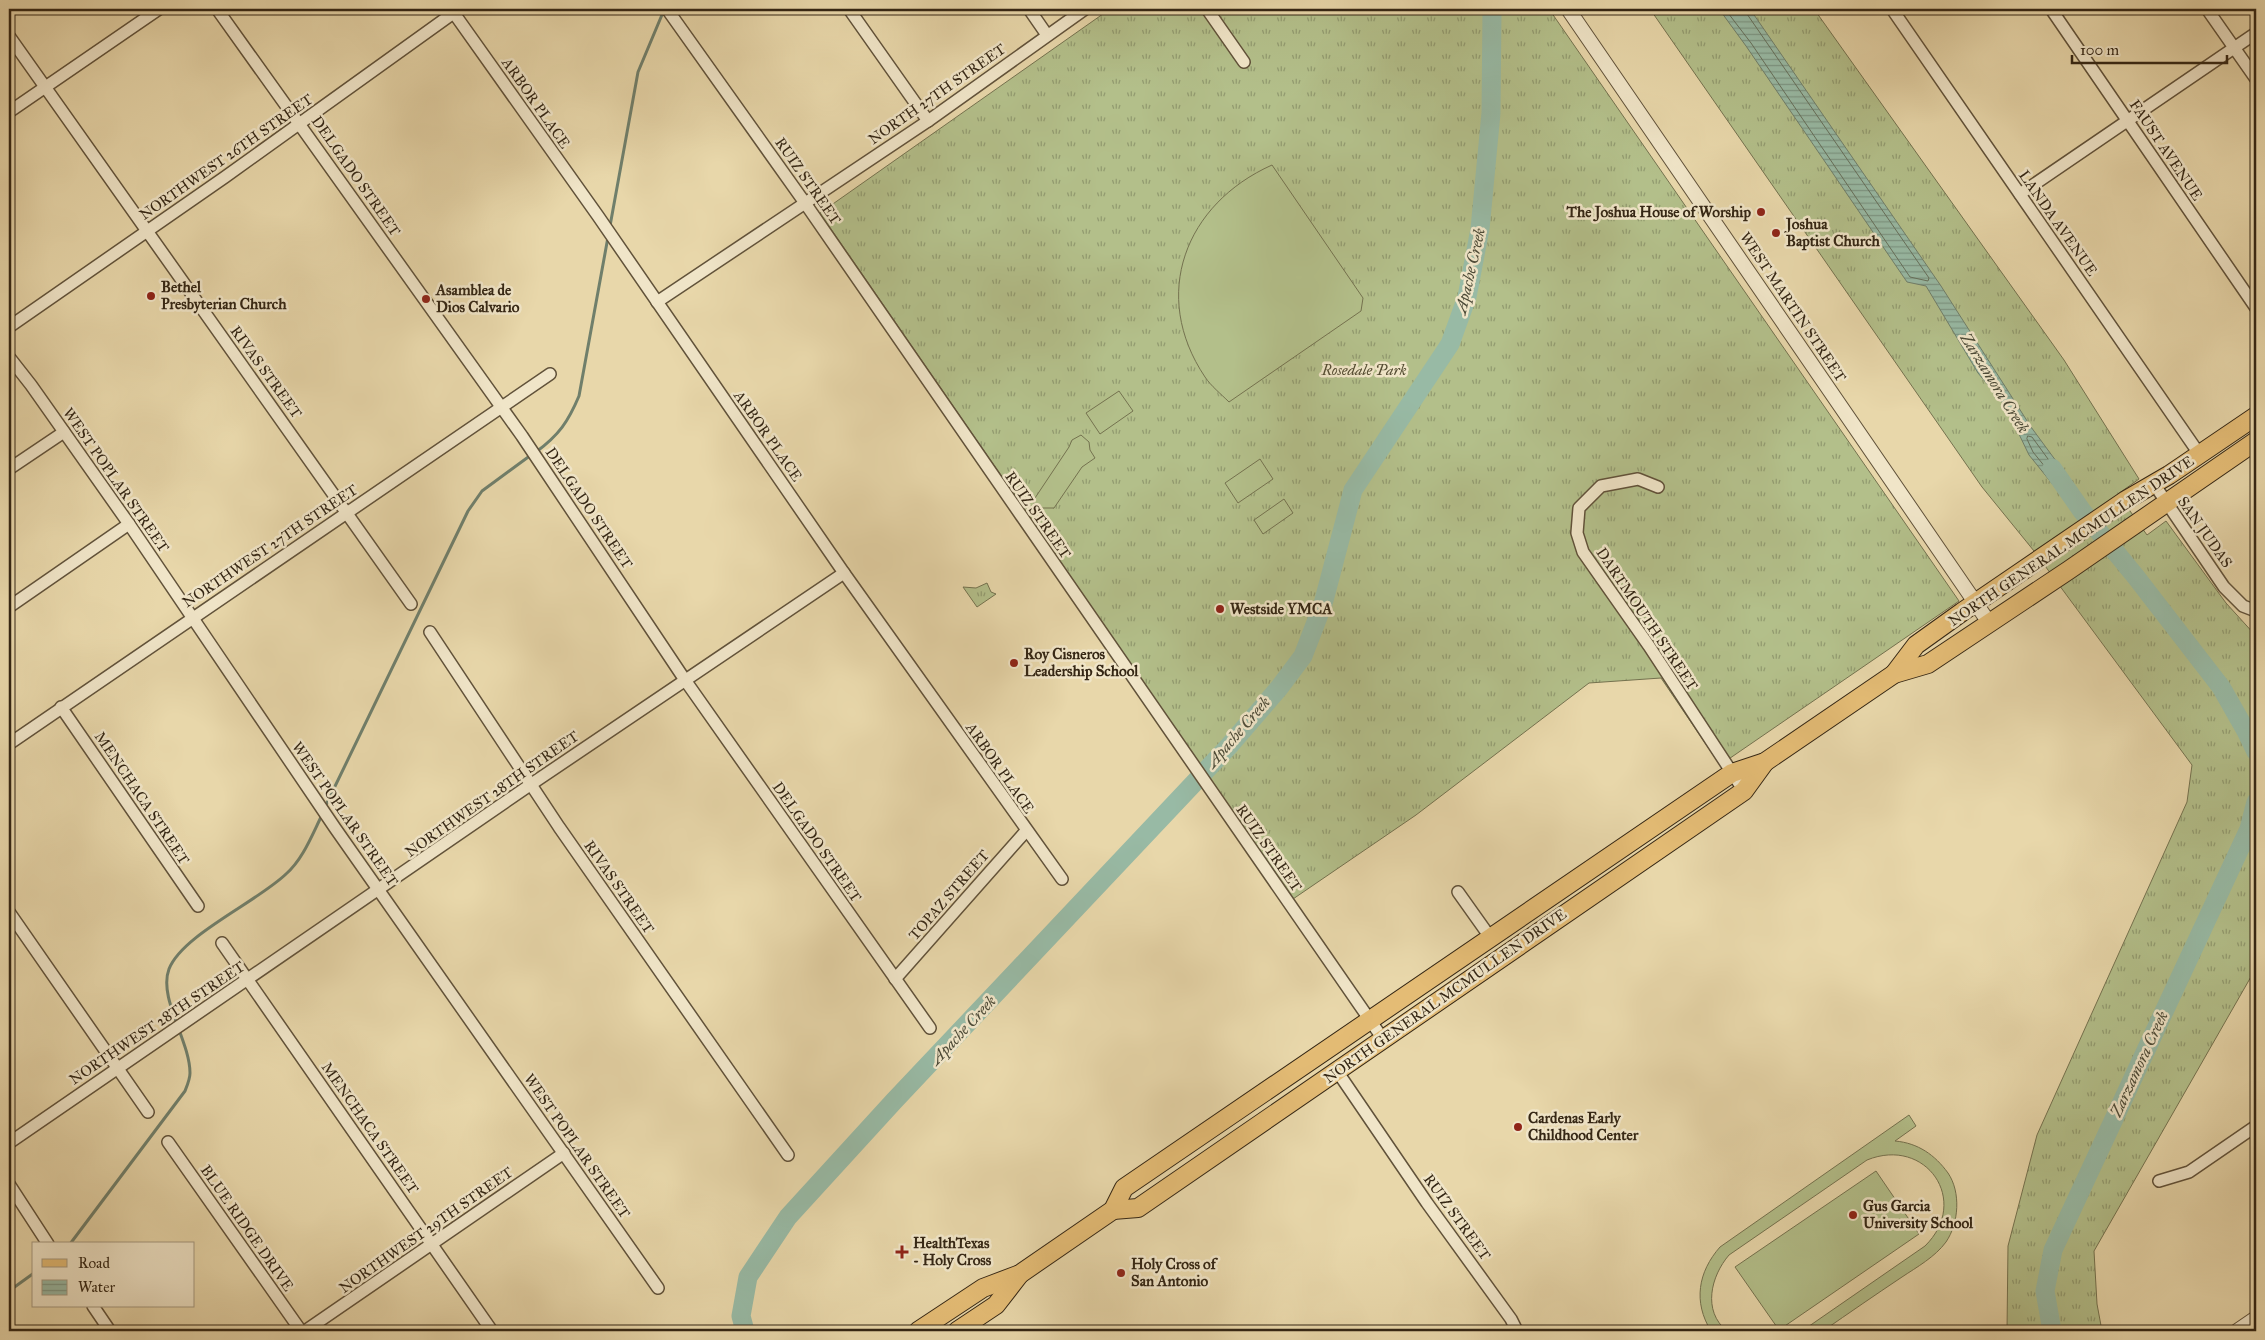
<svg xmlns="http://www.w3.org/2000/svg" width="2265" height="1340" font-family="'IM FELL Great Primer',serif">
<defs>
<pattern id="grass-tufts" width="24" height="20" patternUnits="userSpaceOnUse" patternTransform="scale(1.25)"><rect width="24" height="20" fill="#b3bf8a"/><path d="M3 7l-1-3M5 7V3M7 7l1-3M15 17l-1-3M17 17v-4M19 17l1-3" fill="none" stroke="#929b70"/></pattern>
<pattern id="water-rules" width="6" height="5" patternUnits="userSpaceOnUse" patternTransform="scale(1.25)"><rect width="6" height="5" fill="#98baa5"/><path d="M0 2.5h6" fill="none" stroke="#7d9785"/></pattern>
</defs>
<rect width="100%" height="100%" fill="#e8d7aa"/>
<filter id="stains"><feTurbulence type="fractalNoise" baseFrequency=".004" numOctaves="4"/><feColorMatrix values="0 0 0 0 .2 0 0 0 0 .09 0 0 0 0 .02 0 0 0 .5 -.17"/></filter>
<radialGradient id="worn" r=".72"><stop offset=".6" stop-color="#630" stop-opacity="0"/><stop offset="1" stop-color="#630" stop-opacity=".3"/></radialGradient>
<g fill="url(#grass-tufts)" stroke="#74724f">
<path d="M1110,9H1549L1959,601L1720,765L1661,678L1589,683L1416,815L1293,899L820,213Z"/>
<path d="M1650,9H1814L2064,360L2139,479L2118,494L2147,535L2166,521L2226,603L2256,636V968L2094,1251L2097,1304L2102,1331H2007L2008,1246L2037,1135L2187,802L2192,765L2034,551L1982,487Z"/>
<path d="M987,583L991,592L996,594L977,607L963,587L976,588Z"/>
</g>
<g fill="#b3bf8a" stroke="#74724f">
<path d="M1272,165L1363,298L1361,311L1229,402C1221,394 1211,386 1205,377C1150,295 1185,204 1272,165Z"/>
<path d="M1119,391L1133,411L1100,434L1086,413Z"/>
<path d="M1081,435L1089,442L1090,450L1095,458L1082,467L1054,508H1036L1033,501L1069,447L1072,440Z"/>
<path d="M1260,459L1273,479L1238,503L1225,483Z"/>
<path d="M1284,499L1293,513L1263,534L1254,520Z"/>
<path d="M1909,1115L1916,1126L1895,1141C1918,1143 1935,1155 1948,1173C1961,1192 1959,1223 1946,1242C1935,1257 1917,1267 1902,1277C1875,1295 1849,1313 1823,1331H1802L1925,1246C1971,1201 1926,1136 1867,1160L1729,1255C1711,1276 1702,1311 1727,1331H1711C1693,1302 1698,1272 1720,1247Z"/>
<path d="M1876,1171L1919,1234L1779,1330L1735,1267Z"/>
</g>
<path fill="url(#water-rules)" stroke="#707f6b" d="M1719,9H1750L1941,286L2031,427L2073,484L2068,489L2058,491L2029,455L2006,407L1978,373L1926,286L1907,282L1746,46Z"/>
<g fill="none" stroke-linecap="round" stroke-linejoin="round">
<g stroke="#66705c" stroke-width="1">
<path d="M1725,9L1751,43L1910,277L1928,281L1929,278L1747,14L1746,9"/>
<path d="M1965,337H1968L1990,373V376H1987L1964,340Z"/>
<path d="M2028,436L2032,437L2064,481L2063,484H2059L2033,452L2027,439Z"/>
</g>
<g stroke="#707f6b" stroke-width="3">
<path d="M610,226L638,72L664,10"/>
<path d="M536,452C559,435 568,422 579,396L608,237"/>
<path d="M325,807L468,511L482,491L531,455"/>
<path d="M70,1244L185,1091C187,1086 190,1079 190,1073C190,1041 158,998 169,969C182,935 257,902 286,874C303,859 312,835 322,815"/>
<path d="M9,1291L34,1273"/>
</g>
<g stroke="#98baa5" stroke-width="19">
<path d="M2052,468L2082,511L2136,577L2221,687L2246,731L2256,752"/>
<path d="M745,1331L741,1316L748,1277L788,1217L894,1101L1229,746L1279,688L1303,656L1323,604L1353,490L1450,344L1467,297L1480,229L1491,113L1492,9"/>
<path d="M2052,1331L2045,1291L2053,1250L2249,829L2256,802"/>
</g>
<g stroke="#61523a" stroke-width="14">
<g id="minor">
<path d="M217,9L522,436L685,680L930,1028"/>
<path d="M451,9L598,216L844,573L1062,879"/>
<path d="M667,9L805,203L1383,1039"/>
<path d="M849,9L928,121"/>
<path d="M1029,9L1047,35"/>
<path d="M1207,9L1244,62"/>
<path d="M1892,9L2200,455"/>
<path d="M2051,9L2256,308"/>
<path d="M2207,9L2256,79"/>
<path d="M9,36L411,604"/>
<path d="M9,112L159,9"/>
<path d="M2020,194L2256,33"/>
<path d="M657,302L928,121L1085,9"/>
<path d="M9,327L225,177L459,9"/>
<path d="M9,357L31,385L129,524L335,828L658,1288"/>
<path d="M9,469L64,432"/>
<path d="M2154,484L2224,587L2243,606L2256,611"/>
<path d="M1658,487L1638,479L1601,486L1579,508L1577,533L1583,552L1649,646L1744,791"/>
<path d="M9,607L129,524"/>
<path d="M430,632L559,827L788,1155"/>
<path d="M61,707L198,906"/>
<path d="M9,744L550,374"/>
<path d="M1458,892L1490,937"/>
<path d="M9,912L148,1112"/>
<path d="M222,943L492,1331"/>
<path d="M895,979L1026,831"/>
<path d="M1337,1071L1427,1203L1511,1319L1517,1331"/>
<path d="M168,1142L301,1331"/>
<path d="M9,1143L530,785L844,573"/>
<path d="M2159,1181L2189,1172L2256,1126"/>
<path d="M9,1184L48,1244"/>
<path d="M93,1306L110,1331"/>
<path d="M305,1331L564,1153"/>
</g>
</g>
<g stroke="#61523a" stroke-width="16">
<g id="tertiary">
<path d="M1568,9L1990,624"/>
<path d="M2237,1331L2256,1318"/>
</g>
</g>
<g stroke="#342614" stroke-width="20">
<g id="primary">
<path d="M1894,674L1916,645L1962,612L2126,500L2169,475L2256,416"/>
<path d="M1113,1210L1138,1208L1744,791L1765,762"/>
<path d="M918,1331L983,1288L1020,1274L1113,1210L1124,1188L1732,773L1765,762L1894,674L1928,664L2069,570L2256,441"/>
<path d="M957,1331L996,1305L1020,1274"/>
</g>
</g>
<use href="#minor" stroke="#f0e5c8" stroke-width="11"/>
<use href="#tertiary" stroke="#f0e5c8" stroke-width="14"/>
<use href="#primary" stroke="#e4bc75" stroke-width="18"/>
</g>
<g fill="#8f2418" stroke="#f0e5c8" stroke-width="2">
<circle cx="1761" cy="212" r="5"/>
<circle cx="1776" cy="233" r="5"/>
<circle cx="151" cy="296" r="5"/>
<circle cx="426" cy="299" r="5"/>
<circle cx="1220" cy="609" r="5"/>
<circle cx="1014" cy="663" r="5"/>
<circle cx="1518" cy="1127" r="5"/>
<circle cx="1853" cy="1215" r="5"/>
<path d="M899.5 1244.5h5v5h5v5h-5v5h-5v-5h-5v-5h5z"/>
<circle cx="1121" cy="1273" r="5"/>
</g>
<g text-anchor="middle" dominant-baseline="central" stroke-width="5" stroke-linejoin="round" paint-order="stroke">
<g font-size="15" fill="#342614" stroke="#f0e5c8">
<text transform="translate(937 94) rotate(-35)">NORTH 27TH STREET</text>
<text transform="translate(536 103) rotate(55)">ARBOR PLACE</text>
<text transform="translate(2166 150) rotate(56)">FAUST AVENUE</text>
<text transform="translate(226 157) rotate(-35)">NORTHWEST 26TH STREET</text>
<text transform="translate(356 176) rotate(55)">DELGADO STREET</text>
<text transform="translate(808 181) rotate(55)">RUIZ STREET</text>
<text transform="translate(2058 223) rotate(55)">LANDA AVENUE</text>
<text transform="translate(1793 307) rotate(56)">WEST MARTIN STREET</text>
<text transform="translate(266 372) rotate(54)">RIVAS STREET</text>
<text transform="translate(768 436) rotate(55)">ARBOR PLACE</text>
<text transform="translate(116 480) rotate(55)">WEST POPLAR STREET</text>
<text transform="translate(589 508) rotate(56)">DELGADO STREET</text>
<text transform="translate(1038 515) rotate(55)">RUIZ STREET</text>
<text transform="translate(2205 532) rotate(55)">SAN JUDAS</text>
<text transform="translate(2071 541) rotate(-34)">NORTH GENERAL MCMULLEN DRIVE</text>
<text transform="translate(270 546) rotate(-34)">NORTHWEST 27TH STREET</text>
<text transform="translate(1647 619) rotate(56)">DARTMOUTH STREET</text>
<text transform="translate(1000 768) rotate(55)">ARBOR PLACE</text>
<text transform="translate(492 794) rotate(-35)">NORTHWEST 28TH STREET</text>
<text transform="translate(142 798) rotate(56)">MENCHACA STREET</text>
<text transform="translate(345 814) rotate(55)">WEST POPLAR STREET</text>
<text transform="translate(817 842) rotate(55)">DELGADO STREET</text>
<text transform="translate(1269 848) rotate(55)">RUIZ STREET</text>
<text transform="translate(619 887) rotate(55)">RIVAS STREET</text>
<text transform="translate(949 895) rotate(-49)">TOPAZ STREET</text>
<text transform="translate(1445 996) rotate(-35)">NORTH GENERAL MCMULLEN DRIVE</text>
<text transform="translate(157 1023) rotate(-34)">NORTHWEST 28TH STREET</text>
<text transform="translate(370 1128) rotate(55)">MENCHACA STREET</text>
<text transform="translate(577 1146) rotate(55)">WEST POPLAR STREET</text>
<text transform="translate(1457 1217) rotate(54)">RUIZ STREET</text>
<text transform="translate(247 1228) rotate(55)">BLUE RIDGE DRIVE</text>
<text transform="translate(426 1230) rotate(-35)">NORTHWEST 29TH STREET</text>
</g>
<g font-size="15" font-weight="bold" fill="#342614" stroke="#f0e5c8" text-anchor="start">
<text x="1751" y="212" text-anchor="end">The Joshua House of Worship</text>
<text x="1786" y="224">Joshua<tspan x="1786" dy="17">Baptist Church</tspan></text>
<text x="161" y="287">Bethel<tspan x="161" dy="17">Presbyterian Church</tspan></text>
<text x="436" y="290">Asamblea de<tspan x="436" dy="17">Dios Calvario</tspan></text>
<text x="1230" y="609">Westside YMCA</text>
<text x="1024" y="654">Roy Cisneros<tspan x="1024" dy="17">Leadership School</tspan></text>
<text x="1528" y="1118">Cardenas Early<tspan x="1528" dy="17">Childhood Center</tspan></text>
<text x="1863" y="1206">Gus Garcia<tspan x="1863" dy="17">University School</tspan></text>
<text x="913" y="1243">HealthTexas<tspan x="913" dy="17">- Holy Cross</tspan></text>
<text x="1131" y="1264">Holy Cross of<tspan x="1131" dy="17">San Antonio</tspan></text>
</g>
<g font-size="15" font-style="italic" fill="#544c32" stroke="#f0e5c8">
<text x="1364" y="370">Rosedale Park</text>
</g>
<g font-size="16" font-style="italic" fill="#4d4b38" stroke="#f0e5c8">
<text transform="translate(1470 271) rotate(-77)">Apache Creek</text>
<text transform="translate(1995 383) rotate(58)">Zarzamora Creek</text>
<text transform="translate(1238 732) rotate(-49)">Apache Creek</text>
<text transform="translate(963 1030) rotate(-47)">Apache Creek</text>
<text transform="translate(2139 1064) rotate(-65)">Zarzamora Creek</text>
</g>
</g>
<rect width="2265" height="1340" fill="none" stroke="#e8d7aa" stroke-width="30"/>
<rect x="10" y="10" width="2245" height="1320" fill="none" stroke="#342614" stroke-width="2.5"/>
<rect x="15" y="15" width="2235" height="1310" fill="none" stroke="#342614"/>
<rect x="32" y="1242" width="162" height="65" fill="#f0e5c8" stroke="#a59980"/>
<rect x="42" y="1259" width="25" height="8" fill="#e4bc75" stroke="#a59980"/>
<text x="78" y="1268" font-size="15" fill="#342614">Road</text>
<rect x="42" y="1280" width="25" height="15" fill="url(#water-rules)" stroke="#a59980"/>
<text x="78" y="1292" font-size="15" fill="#342614">Water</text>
<path d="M2072 55v8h155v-8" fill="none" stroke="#342614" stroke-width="2.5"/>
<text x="2080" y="55" font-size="15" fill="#342614" stroke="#f0e5c8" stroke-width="4" paint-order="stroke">100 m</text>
<rect width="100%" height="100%" filter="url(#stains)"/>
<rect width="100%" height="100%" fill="url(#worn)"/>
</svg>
